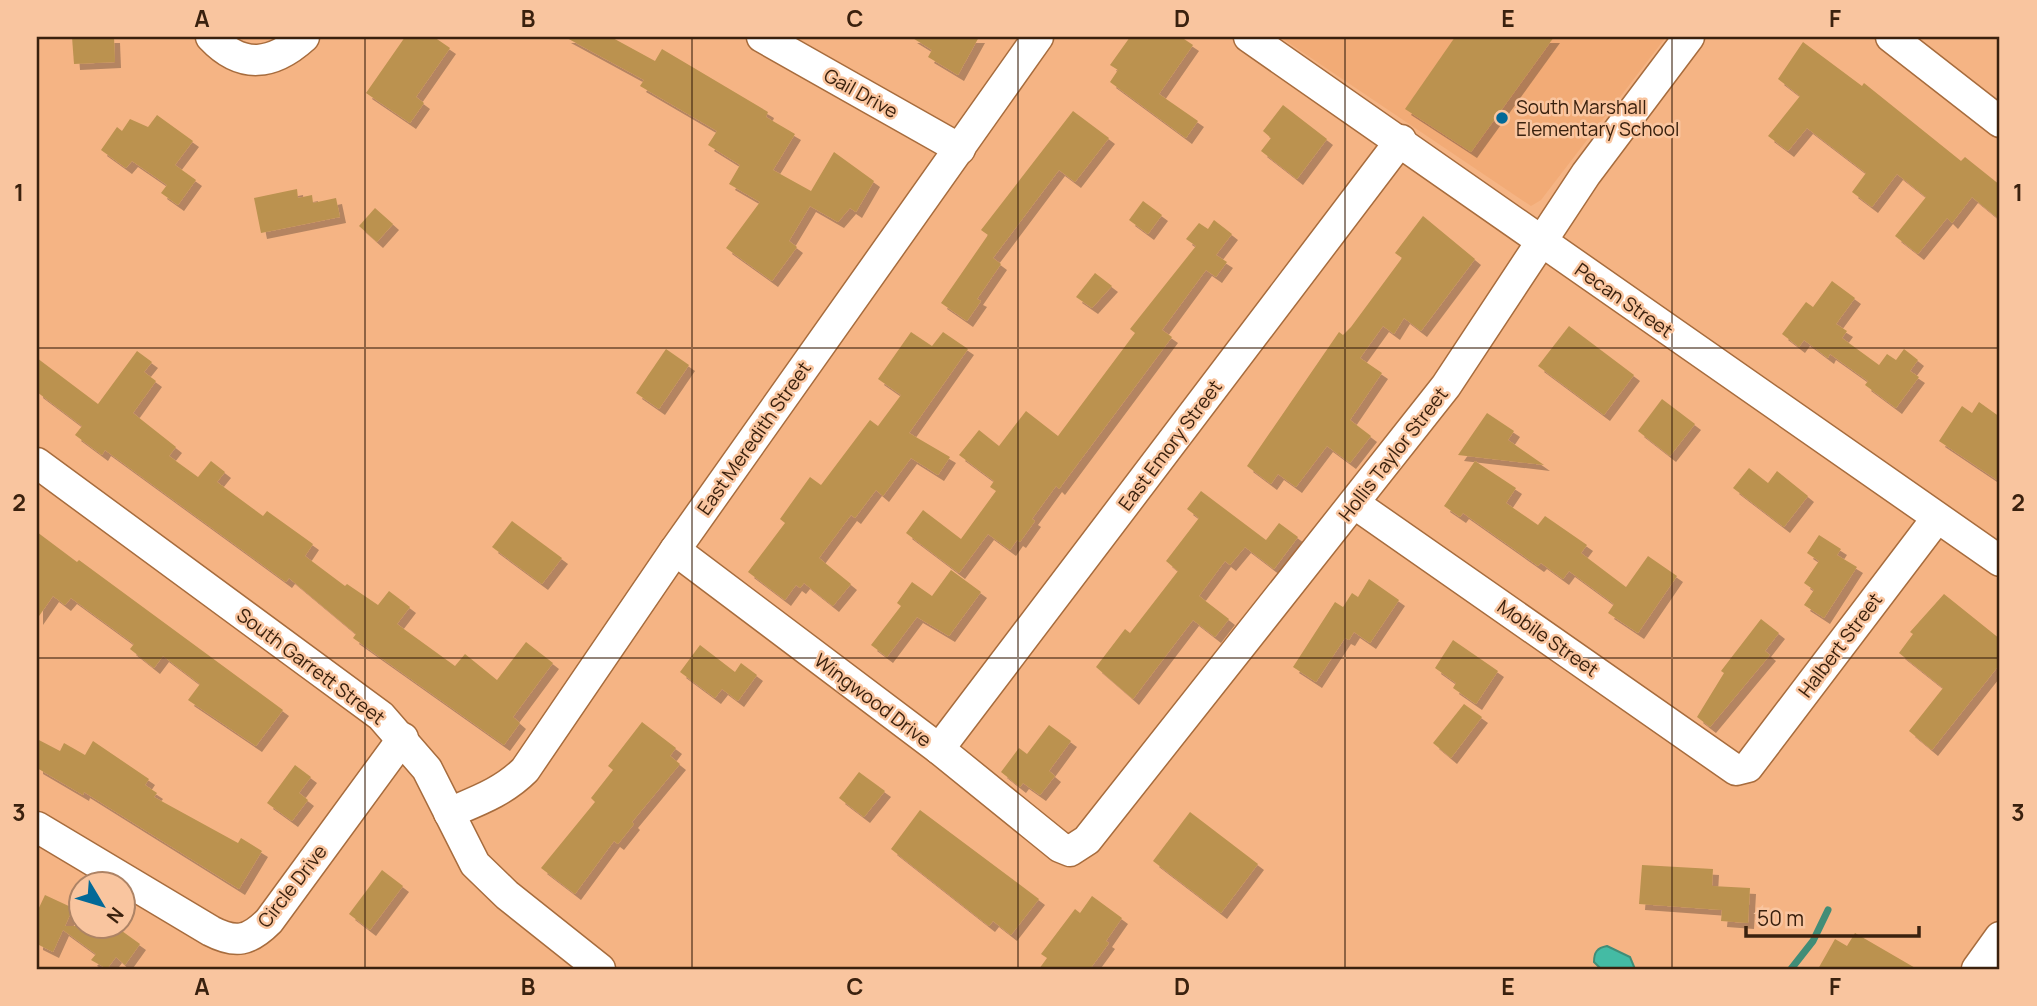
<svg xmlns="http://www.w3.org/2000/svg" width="2037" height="1006" font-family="Manrope,sans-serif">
<defs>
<filter id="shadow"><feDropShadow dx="6" dy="6" stdDeviation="0" flood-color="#0004"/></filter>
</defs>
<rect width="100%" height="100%" fill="#f5b484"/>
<path fill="#f2ab76" d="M1280,37H1666L1541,200L1531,206Z"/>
<path fill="#44bba4" stroke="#418d77" stroke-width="2" d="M1607,946L1630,957L1635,969H1601L1594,962C1594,952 1597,948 1607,946Z"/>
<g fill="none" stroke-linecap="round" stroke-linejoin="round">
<path stroke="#418d77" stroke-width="7" d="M1791,969L1813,941L1828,910"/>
</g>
<g fill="#bb924f" filter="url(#shadow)">
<path d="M72,37H114L115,62L74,64Z"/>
<path d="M405,37H434L450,48L416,97L424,103L410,123L366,93Z"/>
<path d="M565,37H611L655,61L662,49L768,112L766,117L795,134L773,170L811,191L834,152L874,181L856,212L850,208L838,222L810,206L789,241L797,247L772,281L726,248L760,202L729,184L740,165L708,145L717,131L640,86L644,80Z"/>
<path d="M911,37H979L958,75L928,57L932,50Z"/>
<path d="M1130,37H1181L1193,45L1159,94L1198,121L1186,138L1110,82L1118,70L1110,65Z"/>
<path d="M1455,37H1554L1471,152L1405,109Z"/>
<path d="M1803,42L1862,86L1864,83L1961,161L1965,157L2000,185V220L1972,197L1952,223L1947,218L1918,254L1895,236L1926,197L1897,174L1872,207L1852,192L1866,173L1807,128L1788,151L1768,136L1800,96L1778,79Z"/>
<path d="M1283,105L1327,139L1297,179L1261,151L1271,138L1263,131Z"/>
<path d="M1073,111L1109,138L1075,182L1059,170L993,258L1001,264L977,299L981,301L967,321L941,303L988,235L981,230Z"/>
<path d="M157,115L193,141L175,165L196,180L178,205L161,193L167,185L132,161L126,168L101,150L117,127L122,131L130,119L148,127Z"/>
<path d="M297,189L298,198L312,195L313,203L336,198L340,217L261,233L254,198Z"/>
<path d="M1143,201L1162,215L1148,234L1129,220Z"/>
<path d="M375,208L393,224L377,242L359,226Z"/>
<path d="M1423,216L1475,259L1421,331L1404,318L1394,334L1383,326L1360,358L1382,373L1350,420L1371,436L1350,463L1327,446L1296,487L1278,474L1271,484L1247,466L1339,332L1343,335L1351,327L1402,258L1395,253Z"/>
<path d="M1214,220L1232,234L1216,255L1227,262L1216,277L1206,270L1162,330L1172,337L1059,489L1056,486L1032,519L1035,521L1020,542L1017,540L1010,550L988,534L959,573L906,533L923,510L961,539L996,491L990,487L994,481L959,455L979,430L999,446L1026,411L1058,436L1135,333L1130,329L1196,246L1186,239L1199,223L1208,229Z"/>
<path d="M1095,273L1112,286L1092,308L1076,297Z"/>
<path d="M1832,281L1855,298L1836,324L1847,331L1842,338L1879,365L1887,354L1896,360L1904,349L1918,360L1910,371L1919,377L1896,408L1865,385L1868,381L1830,354L1828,358L1804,340L1799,347L1782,334L1806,302L1813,307Z"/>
<path d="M1569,326L1634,375L1604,415L1538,366Z"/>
<path d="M911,332L932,346L943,332L968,349L909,433L950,457L938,475L911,458L883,496L876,490L855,518L851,515L819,558L851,584L833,606L804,583L800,588L796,585L785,600L748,572L785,523L780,519L810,477L821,485L870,420L878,426L901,395L878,379Z"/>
<path d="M666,349L689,365L659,409L636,393Z"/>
<path d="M137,351L152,362L144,372L156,381L133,413L176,447L169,456L198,477L211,461L225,472L217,482L263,516L267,511L313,544L305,556L345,586L347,584L378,605L389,591L410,607L397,624L455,666L465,654L497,680L526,642L553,663L513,717L520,723L504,745L353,638L356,634L289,578L286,582L105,450L102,455L75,435L82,426L37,392V358L98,404Z"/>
<path d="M1662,399L1695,424L1670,456L1638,431Z"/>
<path d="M1979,402L2000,417V482L1939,441L1962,406L1972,413Z"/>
<path d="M1487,413L1514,431L1508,440L1544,465L1458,455Z"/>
<path d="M1475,461L1516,488L1506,503L1538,525L1545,516L1587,545L1581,553L1626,587L1648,556L1677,576L1638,633L1608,613L1614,604L1569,571L1563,579L1541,563L1538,566L1463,513L1460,517L1444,506Z"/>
<path d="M1749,468L1768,483L1777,471L1808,496L1784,527L1733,488Z"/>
<path d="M1201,491L1266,540L1279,523L1298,537L1274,569L1245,547L1230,565L1225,561L1199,596L1229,619L1215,637L1193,620L1133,699L1096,667L1125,629L1130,633L1178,571L1166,561L1199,518L1187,509Z"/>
<path d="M512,521L562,558L542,584L492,547Z"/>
<path d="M37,532L77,562L79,560L283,710L256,746L188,700L200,684L163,656L154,668L130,649L134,644L71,598L65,605L53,596L37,619Z"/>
<path d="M1819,535L1841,549L1837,555L1857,567L1824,618L1804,605L1814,590L1804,583L1819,561L1807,553Z"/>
<path d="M951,570L981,592L949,636L917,617L887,657L871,645L901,606L897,603L912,582L932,596Z"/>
<path d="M1369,579L1399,600L1370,643L1354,632L1349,640L1345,638L1316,682L1293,667L1335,602L1343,607L1352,593L1358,597Z"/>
<path d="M1944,594L2000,639V664L1932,750L1909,731L1943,688L1899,653L1913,634L1910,632Z"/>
<path d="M1761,619L1779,633L1765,651L1770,655L1710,727L1697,717L1724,673L1721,671Z"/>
<path d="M1453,640L1498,671L1476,704L1453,688L1456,683L1435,668Z"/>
<path d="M700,645L735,672L741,663L757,675L738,701L722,689L715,698L680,672Z"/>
<path d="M1464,704L1482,717L1451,758L1433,743Z"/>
<path d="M642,722L676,748L670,756L680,764L632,822L634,824L618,844L614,841L575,894L541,868L595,802L591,798L613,770L608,766Z"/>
<path d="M1049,725L1071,741L1049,771L1055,776L1040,795L1023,783L1020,787L1001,772L1019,748L1027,754Z"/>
<path d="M37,739L60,751L64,743L85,755L93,741L149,779L145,785L157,793L154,797L238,843L241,838L262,851L239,889L84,792L83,795L37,768Z"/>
<path d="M295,765L311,777L299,793L308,800L292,821L267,803Z"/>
<path d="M859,772L885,791L864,817L839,798Z"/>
<path d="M920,810L1039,899L1011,935L993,921L989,926L891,849Z"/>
<path d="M1190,812L1258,864L1221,913L1153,861Z"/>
<path d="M1642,865L1713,869L1712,886L1750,888L1748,923L1721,921L1722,910L1639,904Z"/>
<path d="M382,870L403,886L370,930L349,914Z"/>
<path d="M45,895L73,908L65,926H115L140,944L125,965L116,957L107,969L91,960L96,954L63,930L53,952L37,944V912Z"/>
<path d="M1092,896L1122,918L1106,941L1109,943L1090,969H1039L1047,958L1041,954L1075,909L1080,913Z"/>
<path d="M1855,933L1917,969H1818L1835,939L1847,946Z"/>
</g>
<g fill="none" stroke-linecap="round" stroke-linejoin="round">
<g stroke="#a76c3d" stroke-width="33">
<g id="minor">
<path d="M211,37C242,70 273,65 304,37"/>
<path d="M762,37L960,149"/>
<path d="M1249,37L2000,561"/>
<path d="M1891,37L2000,122"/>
<path d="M37,463L381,716L427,769L475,864L507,895L600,969"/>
<path d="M1355,504L1736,770L1748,767L1937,518"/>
<path d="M675,550L939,749L1060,847L1070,851L1087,840L1446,386L1586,174L1689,37"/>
<path d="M939,749L1401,140"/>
<path d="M449,813C477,801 503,792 525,770L675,550L1038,37"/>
<path d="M37,827L211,931C236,944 249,941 269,921L403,738"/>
<path d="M1977,969L2000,937"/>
</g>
</g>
<use href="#minor" stroke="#fff" stroke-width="30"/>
</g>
<path fill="none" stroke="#3a210e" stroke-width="2" stroke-opacity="0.55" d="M365,37V969M692,37V969M1018,37V969M1345,37V969M1672,37V969M37,348H2000M37,658H2000"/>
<circle fill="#036997" stroke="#f9c59f" stroke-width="2.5" cx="1502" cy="118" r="7"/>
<g text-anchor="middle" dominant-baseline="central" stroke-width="5" stroke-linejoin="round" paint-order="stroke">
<g font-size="19" fill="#3a210e" stroke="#f9c59f">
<text transform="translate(861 93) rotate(29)">Gail Drive</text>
<text transform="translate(1624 300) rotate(35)">Pecan Street</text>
<text transform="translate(754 438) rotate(-55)">East Meredith Street</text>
<text transform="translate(1170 445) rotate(-53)">East Emory Street</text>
<text transform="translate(1393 454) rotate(-52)">Hollis Taylor Street</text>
<text transform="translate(1548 638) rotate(35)">Mobile Street</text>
<text transform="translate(1840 645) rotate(-53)">Halbert Street</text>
<text transform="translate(311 666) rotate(37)">South Garrett Street</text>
<text transform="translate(873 700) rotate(37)">Wingwood Drive</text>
<text transform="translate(292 886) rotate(-52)">Circle Drive</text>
</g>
<g font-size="19" fill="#3a210e" stroke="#f9c59f" text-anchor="start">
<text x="1516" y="107">South Marshall<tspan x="1516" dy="22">Elementary School</tspan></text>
</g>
</g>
<rect width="2037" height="1006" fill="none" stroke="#f9c59f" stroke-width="77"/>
<g transform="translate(102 905) rotate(128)"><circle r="33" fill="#f9c59f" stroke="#ad8365" stroke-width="2"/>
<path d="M0-5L12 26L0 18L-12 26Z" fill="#036997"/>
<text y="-10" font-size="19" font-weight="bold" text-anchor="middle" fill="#3a210e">N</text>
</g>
<path d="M1746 926v10h173v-10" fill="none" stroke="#3a210e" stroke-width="3.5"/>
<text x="1757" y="926" font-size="21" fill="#3a210e" stroke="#f9c59f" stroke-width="5" paint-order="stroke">50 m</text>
<rect x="38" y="38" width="1960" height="930" fill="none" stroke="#3a210e" stroke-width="2.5"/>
<g font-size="23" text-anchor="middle" font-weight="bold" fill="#3a210e">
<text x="202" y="27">A</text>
<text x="528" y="27">B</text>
<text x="855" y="27">C</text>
<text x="1182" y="27">D</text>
<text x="1508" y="27">E</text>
<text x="1835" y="27">F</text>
<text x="19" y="201">1</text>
<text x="2018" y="201">1</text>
<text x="19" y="511">2</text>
<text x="2018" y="511">2</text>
<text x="19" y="821">3</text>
<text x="2018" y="821">3</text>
<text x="202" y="995">A</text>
<text x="528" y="995">B</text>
<text x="855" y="995">C</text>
<text x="1182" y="995">D</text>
<text x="1508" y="995">E</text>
<text x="1835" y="995">F</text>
</g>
</svg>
